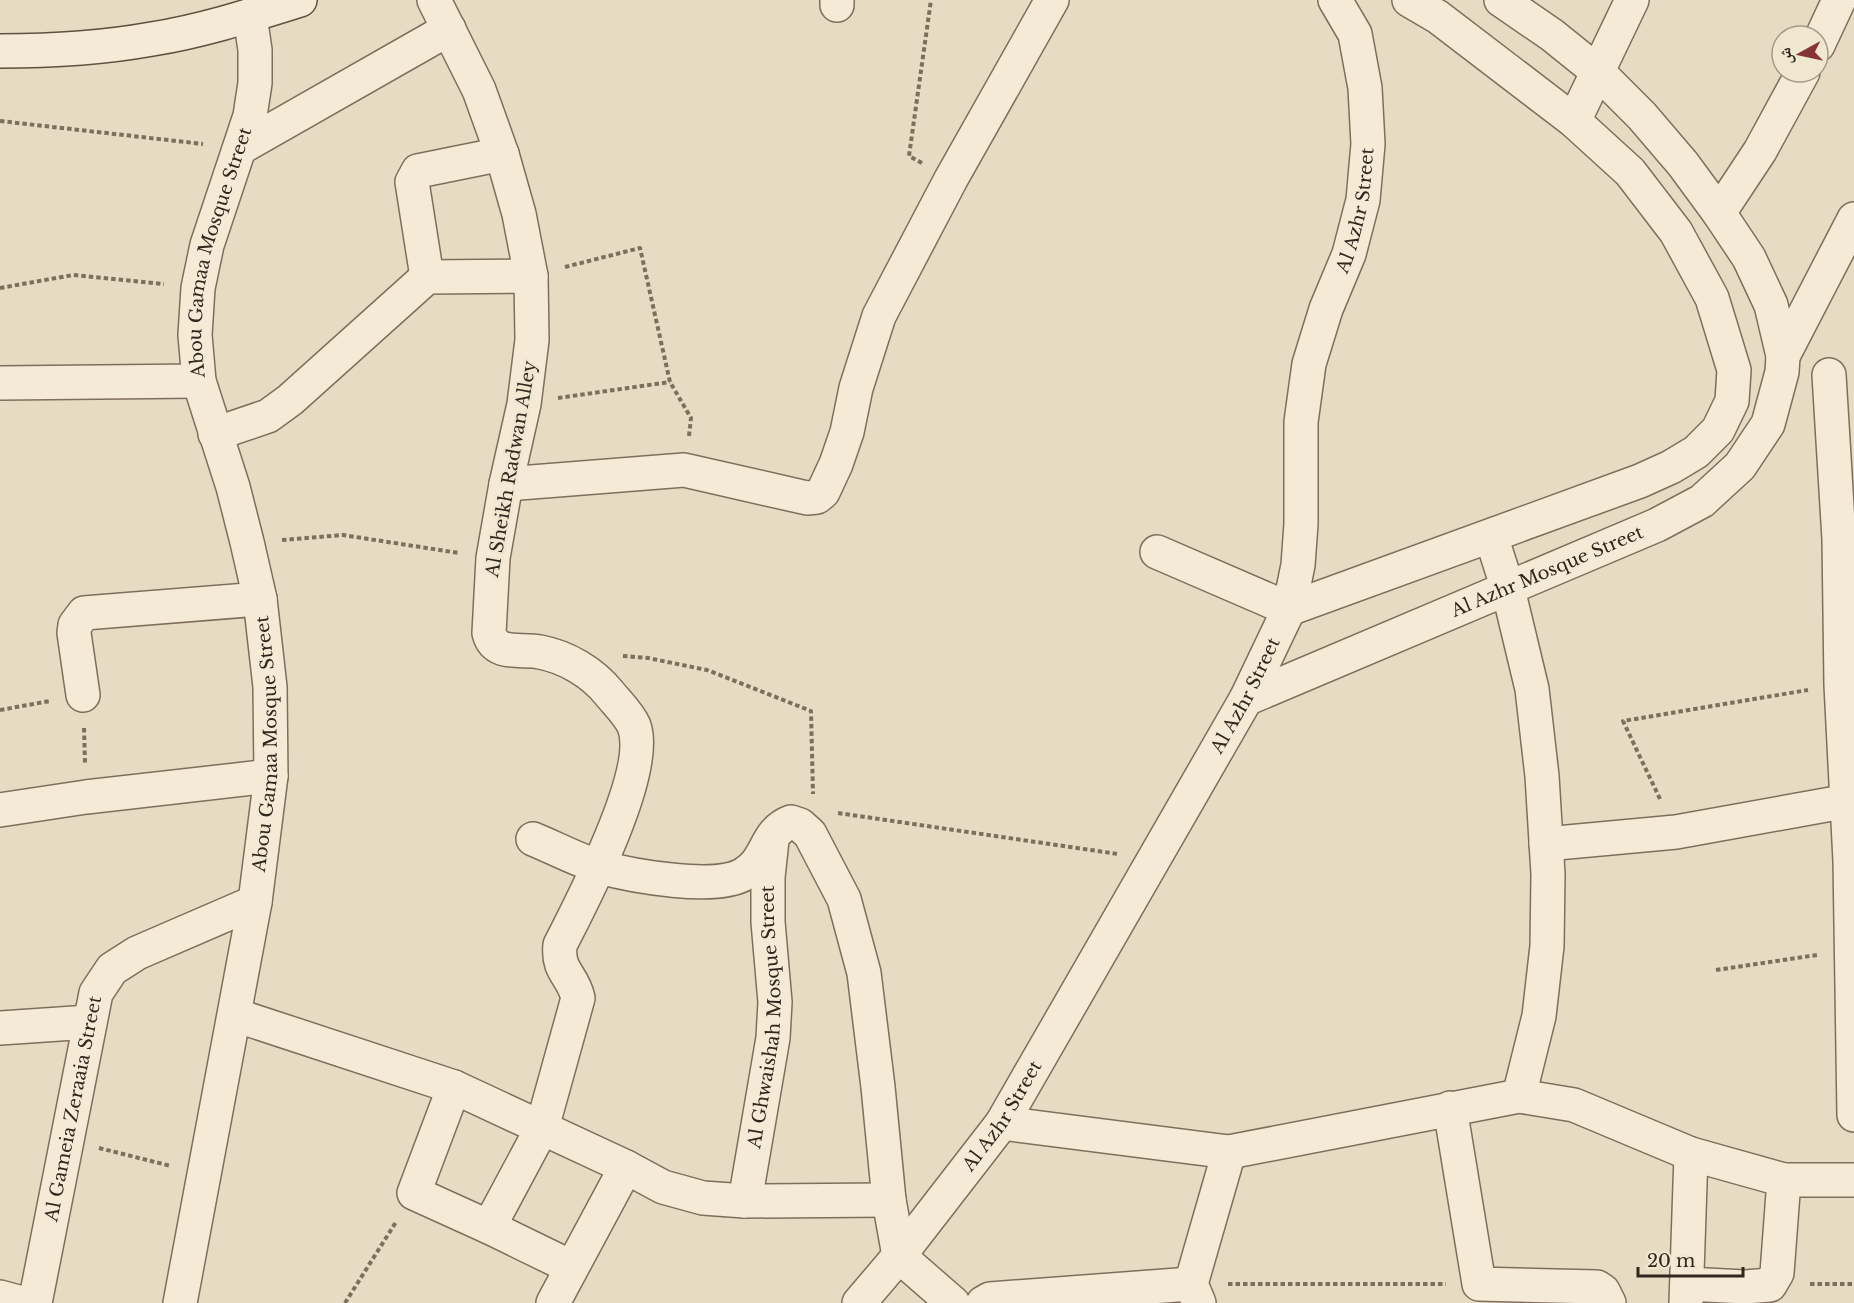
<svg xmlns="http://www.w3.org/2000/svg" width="1854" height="1303" font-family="'Libre Baskerville','Noto Naskh Arabic',serif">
<rect width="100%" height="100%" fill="#e7dcc3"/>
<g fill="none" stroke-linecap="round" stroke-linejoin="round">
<g stroke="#7f6e5c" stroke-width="36">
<g id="minor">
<path d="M434,0L479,90L502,154L519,214L531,276L532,340L524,404L506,484L493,558L489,633C495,657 521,648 540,652C566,657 592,672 609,693C617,703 629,714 634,726C651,771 582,902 560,945C557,972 573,975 578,998L542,1128L489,1227"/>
<path d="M837,5V0"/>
<path d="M1818,45L1839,0"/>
<path d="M1574,121L1632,0"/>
<path d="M240,148L449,29"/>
<path d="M1719,213L1760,151L1803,72"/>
<path d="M427,277L412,182L418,171L502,154"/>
<path d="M1783,356L1854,219"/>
<path d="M1829,375L1839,539L1841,685L1850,861L1854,1115"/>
<path d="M0,383L199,381"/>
<path d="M215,434L268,416L290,400L427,277L531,276"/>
<path d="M506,484L684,470L807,498L817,497L823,492L836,464L847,432L856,388L879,316L951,179L1052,0"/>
<path d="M1491,536L1508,589L1532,689L1542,776L1548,874L1547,946L1539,1016L1519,1096"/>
<path d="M1157,552L1289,609L1640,481L1671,467L1696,452L1718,430L1732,401L1734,370L1712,298L1676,232L1630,172L1574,121L1438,17L1409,0"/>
<path d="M83,695L74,633L75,625L84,613L260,599"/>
<path id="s1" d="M1246,699L1657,525L1702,501L1740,466L1768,424L1782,372L1783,356L1771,305L1749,258L1719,213L1683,164L1642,116L1598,72L1552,35L1501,0"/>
<path d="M0,810L86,797L271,776"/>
<path d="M533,839C555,848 577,860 600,867C632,876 716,891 744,874C769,859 764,832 791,822L800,825L810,834L844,899L864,973L878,1087L889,1200L899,1256L953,1303"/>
<path d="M1546,844L1676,832L1848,801"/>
<path d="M235,1015L454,1087L626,1167L663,1187L703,1198L745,1201L889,1200"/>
<path d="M0,1028L89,1022"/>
<path d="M454,1087L414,1193L489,1227L571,1267"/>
<path d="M1450,1108L1479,1284L1597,1287L1603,1291L1609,1303"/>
<path d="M1002,1123L1229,1152L1519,1096L1574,1105L1691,1154L1784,1180H1854"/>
<path id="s2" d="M745,1201L773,1038L775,1002L768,922V877L772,840"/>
<path d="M1687,1284L1745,1287L1770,1285L1777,1273L1784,1180"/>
<path d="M0,1297L22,1303"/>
<path id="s3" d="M35,1303L96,993L112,969L137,953L255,902"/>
<path id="s4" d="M180,1303L255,902L271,776L270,687L260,599L247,542L233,487L199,381L195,335L198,288L207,245L250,116L255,83V50L250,16"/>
<path d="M553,1303L626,1167"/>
<path id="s5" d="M859,1303L899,1256L1002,1123L1246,699L1289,609L1298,565L1301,524V422L1309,364L1326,309L1349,254L1363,200L1368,144L1365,88L1355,34L1335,0"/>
<path d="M983,1303L990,1299L1191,1284"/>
<path d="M1199,1303L1191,1284L1229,1152"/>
<path d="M1686,1303L1691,1154"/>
</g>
</g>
<g stroke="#61503f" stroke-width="36">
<path id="secondary" d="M0,51C51,51 102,48 152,39C202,31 252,15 300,0"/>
</g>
<g stroke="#7f6e5c" stroke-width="4" stroke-dasharray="4.5 3" stroke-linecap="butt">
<path d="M0,121L203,144"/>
<path d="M922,163L909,156L931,0"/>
<path d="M565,267L640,248L670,382L691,418L689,436"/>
<path d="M0,288L73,275L164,284"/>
<path d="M558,398L670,382"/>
<path d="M282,540L343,535L459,553"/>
<path d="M623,656L648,658L707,670L811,711L813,794"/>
<path d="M0,710L50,701"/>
<path d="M84,728L85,763"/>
<path d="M1660,799L1623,721L1808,690"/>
<path d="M838,813L1118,854"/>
<path d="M1716,970L1817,955"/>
<path d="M99,1148L171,1166"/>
<path d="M1228,1284H1446"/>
<path d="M1810,1284H1854"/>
<path d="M345,1303L396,1222"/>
</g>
<use href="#minor" stroke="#f4ead5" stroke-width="33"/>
<use href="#secondary" stroke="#f4ead5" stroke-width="33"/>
</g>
<g text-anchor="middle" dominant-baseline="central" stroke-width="5" stroke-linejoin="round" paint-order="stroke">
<g font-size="18" fill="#31271e" stroke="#f0e7d1">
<text stroke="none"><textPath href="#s5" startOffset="1227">Al Azhr Street</textPath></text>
<text stroke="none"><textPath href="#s4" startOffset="1071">Abou Gamaa Mosque Street</textPath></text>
<text transform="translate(511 469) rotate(-80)">Al Sheikh Radwan Alley</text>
<text stroke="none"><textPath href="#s1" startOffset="327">Al Azhr Mosque Street</textPath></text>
<text stroke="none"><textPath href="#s5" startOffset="722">Al Azhr Street</textPath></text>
<text stroke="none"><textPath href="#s4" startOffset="567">Abou Gamaa Mosque Street</textPath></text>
<text stroke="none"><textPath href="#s2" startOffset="186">Al Ghwaishah Mosque Street</textPath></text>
<text stroke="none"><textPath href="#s3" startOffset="198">Al Gameia Zeraaia Street</textPath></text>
<text stroke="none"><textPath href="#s5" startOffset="236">Al Azhr Street</textPath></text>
</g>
</g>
<g transform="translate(1800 54) rotate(262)"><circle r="28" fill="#f0e7d1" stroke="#a49a89" stroke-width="1.5"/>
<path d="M0-4.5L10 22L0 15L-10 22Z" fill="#863435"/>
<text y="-9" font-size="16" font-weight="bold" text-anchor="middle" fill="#31271e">ش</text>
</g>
<path d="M1638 1267v9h105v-9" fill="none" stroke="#31271e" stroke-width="3"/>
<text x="1647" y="1267" font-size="18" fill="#31271e" stroke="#f0e7d1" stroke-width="4.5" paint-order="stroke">20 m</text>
</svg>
